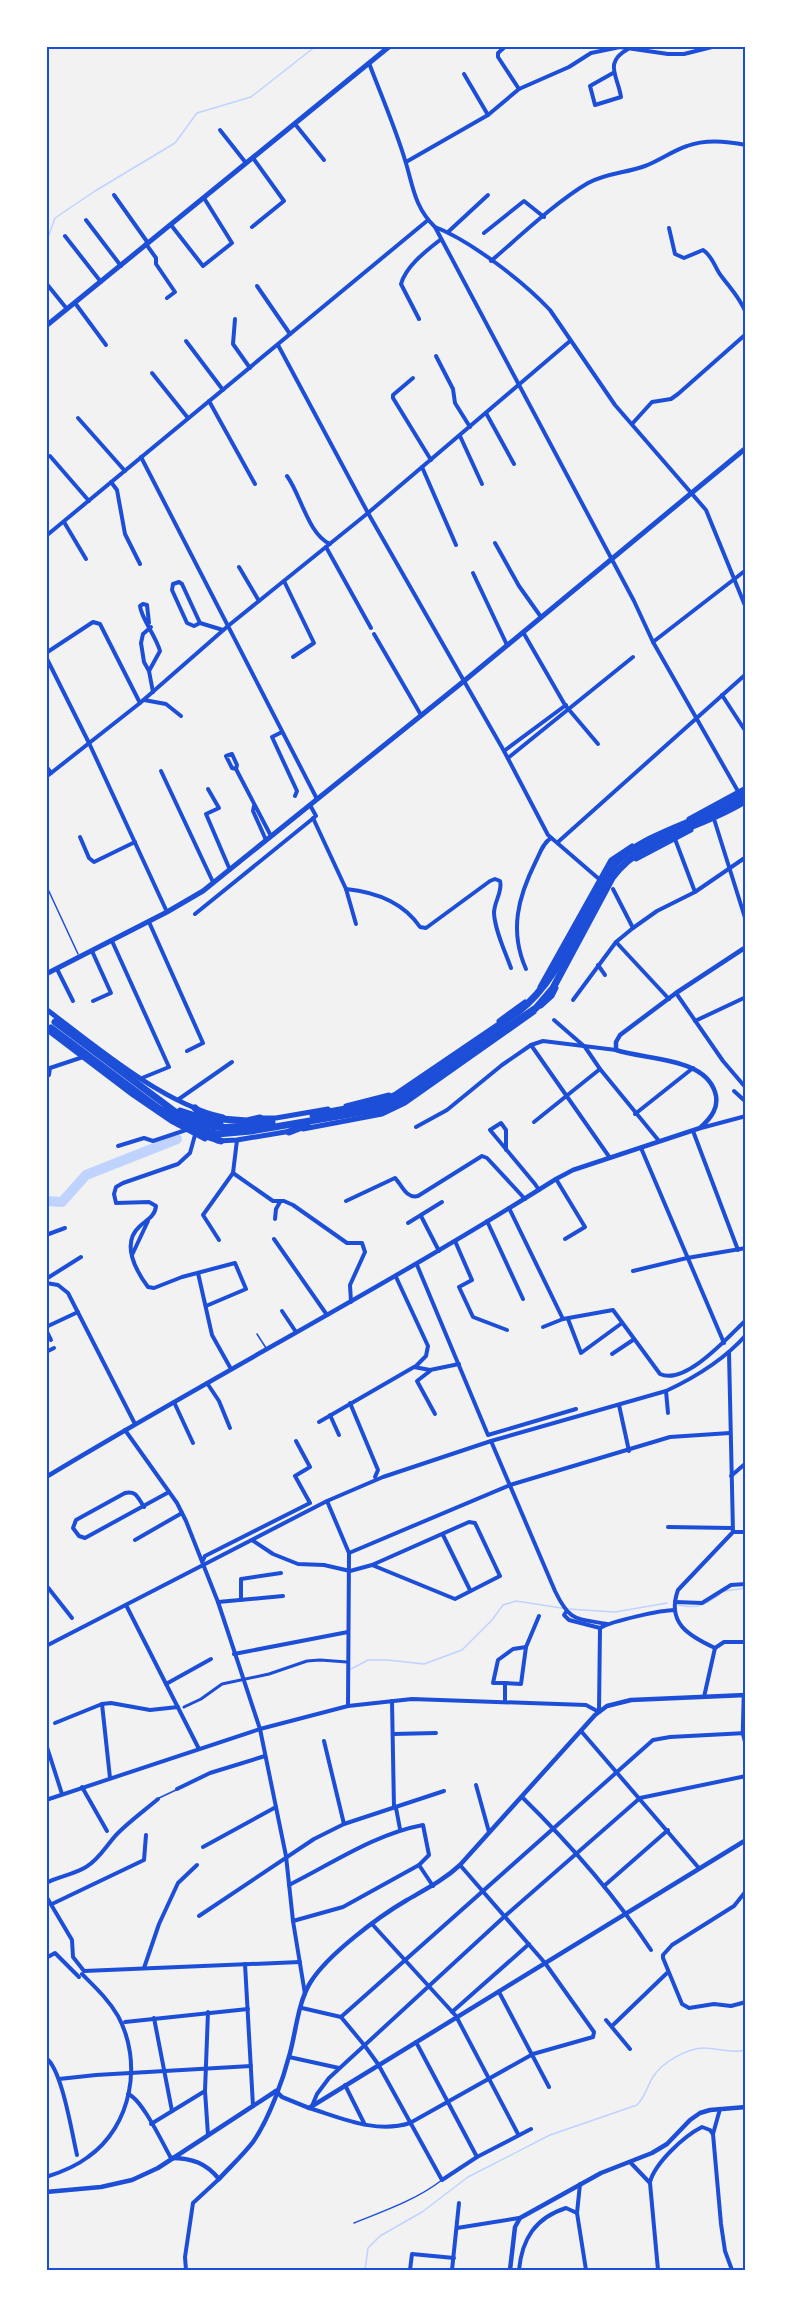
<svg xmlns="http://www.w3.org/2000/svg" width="792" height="2317" font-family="Manrope,sans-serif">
<rect width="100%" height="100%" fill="#f2f2f2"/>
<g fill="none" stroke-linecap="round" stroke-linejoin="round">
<g stroke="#bfd3fe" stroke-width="1.5">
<path d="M46,243L55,218L95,191L175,143L197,113L251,97L316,46"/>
<path d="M725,1591L746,1588"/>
<path d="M678,1605C698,1609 703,1606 719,1595"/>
<path d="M351,1669L368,1660H387L424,1664L462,1650L492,1620L503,1605L516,1601L568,1609L615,1612L667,1603"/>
<path d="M365,2270L368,2248L380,2236L422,2212L468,2177L550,2135L637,2105C646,2096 647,2086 653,2077C662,2062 688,2048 704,2048C718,2048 732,2054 746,2050"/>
</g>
<path stroke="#bfd3fe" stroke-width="10" d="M46,1201L62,1202L86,1175L177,1139"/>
<g stroke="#1d4ed8" stroke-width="1.5">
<path d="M46,885L78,954"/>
<path d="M257,1334L266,1348"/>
<path d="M159,1798L176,1790"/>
<path d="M354,2223C384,2211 416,2200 442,2180"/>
</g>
<path stroke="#1d4ed8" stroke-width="3" d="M184,1707L201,1699L222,1684L269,1674L307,1661L320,1660L347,1662"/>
<g stroke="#1d4ed8" stroke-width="4">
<path d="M506,46L498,53V57L519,89"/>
<path d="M369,63C381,95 395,127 405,160C413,185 414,207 435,227L634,601L653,642L739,793"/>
<path d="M613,73L590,86L595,105L621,97C618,76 603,63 628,49"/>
<path d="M464,74L488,115"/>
<path d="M295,124L324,160"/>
<path d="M220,130L246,163"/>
<path d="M406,162L488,115L519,89L569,67L591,53L620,47L668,54H684L716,46"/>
<path d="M114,195L148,243"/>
<path d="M745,210L746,209"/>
<path d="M86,220L121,266"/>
<path d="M171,225L203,266L232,243L204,198"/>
<path d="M252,227L284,201L253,158"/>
<path d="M435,227C471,241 524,282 550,310L615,405L706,510L746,608"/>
<path d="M669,228L675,254L684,258L703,250C713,256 715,269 722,277C731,289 740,298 746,313"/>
<path d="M448,232L488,195"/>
<path d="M484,233L524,201L544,217"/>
<path d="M65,236L101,282"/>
<path d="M146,244L156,258V264L175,292L167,298"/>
<path d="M491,261C519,237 557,201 588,183C606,173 626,173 645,166C659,161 672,151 687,146C705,139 727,141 746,145"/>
<path d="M46,283L67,309"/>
<path d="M257,286L290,334"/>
<path d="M75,303L106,345"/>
<path d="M235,319L233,344L250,368"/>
<path d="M419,319L401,284C406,266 426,251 440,240"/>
<path d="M186,341L223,390"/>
<path d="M278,345L368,513L504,751L548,835L599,879"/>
<path d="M436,356L453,389L455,403L470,427"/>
<path d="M152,373L188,418"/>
<path d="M413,378L393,395V398L431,460"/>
<path d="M209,401L255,484"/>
<path d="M486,413L514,464"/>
<path d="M78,418L125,471"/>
<path d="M632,424L652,402L671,399L678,394L746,334"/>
<path d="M460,436L482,484"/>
<path d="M50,456L89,501"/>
<path d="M141,457L317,799"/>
<path d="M422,467L456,545"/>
<path d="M287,476C301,495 308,534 330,544"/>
<path d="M111,482L117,490L125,534L140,564"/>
<path d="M64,522L86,559"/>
<path d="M46,536L428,220"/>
<path d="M495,543L519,586L541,617"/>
<path d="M326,547L371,628"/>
<path d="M239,567L259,601"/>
<path d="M473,573L507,645"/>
<path d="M284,581L314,643L293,657"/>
<path d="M149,623L147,605L143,604L140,606C141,618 156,636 160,651L149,671"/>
<path d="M200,623L182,584L179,582L173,584L172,590L187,623L194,626L200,623L223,630"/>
<path d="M151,627L143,634L141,643L144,662L149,671L153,692"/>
<path d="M523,632L565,705L598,744"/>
<path d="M374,634L421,715"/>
<path d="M653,642L746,570"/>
<path d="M46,653L93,622L100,624L140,703"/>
<path d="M46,657L89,743L167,912"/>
<path d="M722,695L746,732"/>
<path d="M144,700L166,704L181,716"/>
<path d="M282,732L272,737L297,791L295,796"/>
<path d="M504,751L566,705"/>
<path d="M508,758L633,657"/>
<path d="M46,766L51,773"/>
<path d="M236,769L232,768L226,756L232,754L237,765L236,769L271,836"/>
<path d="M161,771L213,882"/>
<path d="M46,777L140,703L228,626L368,513L570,341"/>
<path d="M208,789L219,808L206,814L230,870"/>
<path d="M254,806L253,811L266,840"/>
<path d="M313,818L346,889L356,924"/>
<path d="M714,819L746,921"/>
<path d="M80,837L89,858L94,862L135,842"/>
<path d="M675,839L695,892"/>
<path d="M558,842L746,674"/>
<path d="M346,889C376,892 403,902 420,927L426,928L490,881L495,879L500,881C503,891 494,902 494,913C495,931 505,951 511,968"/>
<path d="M613,889L633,928"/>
<path d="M195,914L316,816L310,805"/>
<path d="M149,922L203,1043L187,1051"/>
<path d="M112,941L169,1067L142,1078"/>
<path d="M616,942L669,999"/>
<path d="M92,951L111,993L93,1001"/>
<path d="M598,965L605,975"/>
<path d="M57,969L73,1001"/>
<path d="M526,969C509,931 518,897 536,861C540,853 543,843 551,838"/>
<path d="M676,993L723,1061L746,1088"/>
<path d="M573,1000L616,942L633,928L657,911L695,892L746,857"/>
<path d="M554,1020L585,1047L600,1069L659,1141"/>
<path d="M695,1021L746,997"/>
<path d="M531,1045L610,1158"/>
<path d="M46,1076L49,1075L50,1068L83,1057"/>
<path d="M734,1091L746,1102"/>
<path d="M179,1099L232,1062"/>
<path d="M635,1114L693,1068"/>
<path d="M534,1122L600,1069"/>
<path d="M416,1127L447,1110L502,1065L531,1045L543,1041L616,1050"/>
<path d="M701,1128L746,1116"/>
<path d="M693,1131L738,1250"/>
<path d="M195,1135L190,1153L178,1164L123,1183L116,1187L114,1194L116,1203L149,1202L156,1206C155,1217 146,1220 139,1227C121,1244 136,1271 148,1287L154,1288L182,1277L235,1263L246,1289L206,1306"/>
<path d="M118,1146L144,1138L153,1141L186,1130"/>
<path d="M641,1148L724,1343"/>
<path d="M506,1150V1130L501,1123L490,1130L535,1184L539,1190"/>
<path d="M233,1173L273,1201H284L293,1205L347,1243H362L365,1252L350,1285L351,1302"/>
<path d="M556,1179L585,1227L565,1239"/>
<path d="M346,1201L395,1178C402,1185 406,1199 418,1196L482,1156L487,1158L525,1199"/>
<path d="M509,1208L563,1319"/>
<path d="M421,1216L439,1251"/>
<path d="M275,1219L276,1209L280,1202"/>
<path d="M487,1221L523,1299"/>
<path d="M408,1223L442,1202"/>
<path d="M46,1235L65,1228"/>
<path d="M274,1239L327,1315"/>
<path d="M219,1240L203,1215L233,1173L237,1140"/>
<path d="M455,1241L472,1280L459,1287L473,1317L507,1330"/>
<path d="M132,1255L148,1221"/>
<path d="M417,1265L488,1435L576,1409"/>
<path d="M633,1271L687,1258L746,1248"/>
<path d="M198,1273L212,1335L231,1369"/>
<path d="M396,1277L428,1346L426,1356L415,1367"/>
<path d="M46,1279L81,1257"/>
<path d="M46,1283L58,1285L68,1293L135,1424"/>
<path d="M282,1311L296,1332"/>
<path d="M568,1319L581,1353L622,1323"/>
<path d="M46,1327L78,1312"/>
<path d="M543,1327L563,1319L613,1310L660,1374C685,1386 728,1337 745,1321"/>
<path d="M46,1330L51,1340"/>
<path d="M46,1352L54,1348"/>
<path d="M729,1353L733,1532"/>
<path d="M612,1354L633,1340"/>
<path d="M430,1371L417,1381L435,1414"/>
<path d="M207,1383L219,1401L230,1428"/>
<path d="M666,1391L668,1413"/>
<path d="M174,1402L193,1443"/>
<path d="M350,1403L378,1470L375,1477"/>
<path d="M619,1405L629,1451"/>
<path d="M330,1415L339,1435"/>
<path d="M319,1422L414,1367L430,1370L459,1364"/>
<path d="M125,1430L177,1503L186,1521L218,1602L260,1729L286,1856L293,1921L305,1994"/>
<path d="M491,1441L555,1591C570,1622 575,1618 607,1624"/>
<path d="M731,1476L746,1463"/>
<path d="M327,1501L349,1553L348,1706"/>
<path d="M144,1507C138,1498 136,1490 125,1493L76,1520L73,1528L79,1536L85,1538L169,1492"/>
<path d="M668,1527L731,1528"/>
<path d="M733,1532H746"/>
<path d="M443,1535L470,1590"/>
<path d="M135,1540L182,1513"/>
<path d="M252,1540L273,1554L298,1564L324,1565L350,1571L372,1565L455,1599L500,1576L475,1523L469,1522L372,1565"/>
<path d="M349,1553L510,1485L670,1437L730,1433"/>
<path d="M203,1560L205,1556L310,1503L295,1476L310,1467L296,1441"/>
<path d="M46,1585L72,1618"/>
<path d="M241,1600V1579L281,1573"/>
<path d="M218,1602L283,1596"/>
<path d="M675,1602L702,1603L731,1585L746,1584"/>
<path d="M126,1605L199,1749"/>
<path d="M566,1612L564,1615L569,1620L600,1628C612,1621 661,1610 675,1610"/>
<path d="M46,1646L327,1501L383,1477L491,1441L666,1391C696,1377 724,1360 746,1335"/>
<path d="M715,1648C689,1636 666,1623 678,1590L733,1532"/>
<path d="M715,1648L724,1642H746"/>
<path d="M234,1654L348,1632"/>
<path d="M505,1683H493L498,1660L513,1649L526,1647"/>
<path d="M166,1684L211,1659"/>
<path d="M704,1697L715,1648"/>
<path d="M392,1701L394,1808"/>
<path d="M505,1702V1683L521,1684L526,1647L539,1616"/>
<path d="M102,1704L110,1778"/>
<path d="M599,1711L600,1628"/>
<path d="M55,1723L102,1704L111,1703L150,1710L178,1707"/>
<path d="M581,1731L698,1867"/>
<path d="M393,1734L436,1733"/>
<path d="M324,1741L344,1824"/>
<path d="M46,1744L62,1794"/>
<path d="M476,1785L489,1832"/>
<path d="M82,1787L107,1831"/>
<path d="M177,1789L210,1773L265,1756"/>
<path d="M522,1797C570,1844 614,1894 651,1950"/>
<path d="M46,1800L260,1729L348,1706L412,1699L586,1705L599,1712"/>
<path d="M396,1808L400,1829"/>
<path d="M203,1847L276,1807"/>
<path d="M419,1865L433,1886"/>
<path d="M46,1883C59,1876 73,1875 86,1867C100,1859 107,1844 118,1833C130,1821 145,1810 158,1799"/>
<path d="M289,1885C333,1863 375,1834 423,1825L429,1855L419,1865L343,1907L293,1921"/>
<path d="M604,1886L668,1830"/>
<path d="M746,1891L734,1906L672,1945L663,1955V1958L682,2004L689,2008L714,2004L731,2006L746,2002"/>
<path d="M46,1896L72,1940L73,1957L84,1971L300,1962"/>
<path d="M52,1904L144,1860L146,1835"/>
<path d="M199,1916L314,1839L344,1824L444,1791"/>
<path d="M372,1924L456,2016L518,2134"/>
<path d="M46,1958L55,1953L79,1977"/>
<path d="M245,1964L253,2106"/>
<path d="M144,1968L159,1924L178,1883L197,1865"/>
<path d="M499,1992L549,2087"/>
<path d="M302,2008L341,2017L365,2046L378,2064L442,2180L477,2157L531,2129"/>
<path d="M208,2012L205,2091L208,2135"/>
<path d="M452,2012L529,1944"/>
<path d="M341,2017L653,1740L670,1737L746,1733"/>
<path d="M154,2018L172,2111"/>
<path d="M606,2020L630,2049"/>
<path d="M125,2022L248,2009"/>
<path d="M612,2026L667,1973"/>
<path d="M416,2042L477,2157"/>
<path d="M289,2057L339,2068"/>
<path d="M46,2058C62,2069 72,2134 77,2155"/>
<path d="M59,2079L96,2075L251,2066"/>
<path d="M345,2085L364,2123"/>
<path d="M128,2094C142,2099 163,2144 171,2158"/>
<path d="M312,2106L317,2094L329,2078L505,1916L640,1798L746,1776"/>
<path d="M309,2108C342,2118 376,2134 410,2123L533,2054L593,2037L594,2032L545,1963L460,1865"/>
<path d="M720,2109L713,2134L721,2224L725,2251L732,2270"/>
<path d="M151,2124L205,2091"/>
<path d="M630,2162L650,2183L658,2270"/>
<path d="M46,2177C62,2172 75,2167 88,2157C132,2126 143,2062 118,2016C108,1999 95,1987 82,1974"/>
<path d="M650,2182C655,2163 684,2136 702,2127L710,2130L713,2134"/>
<path d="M580,2184L577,2213L586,2270"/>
<path d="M457,2228L519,2218"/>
<path d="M186,2270L185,2257L193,2203L219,2179"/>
<path d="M410,2270L412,2254L454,2258"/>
<path d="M452,2270L459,2203"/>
<path d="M519,2270C522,2239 535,2218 566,2208L577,2213"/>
</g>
<g stroke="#1d4ed8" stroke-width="4.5">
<path d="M46,1477C215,1375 390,1284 556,1179L573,1170L700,1128C711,1118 720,1107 715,1092C704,1057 646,1060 616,1050V1042L620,1035L676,993L746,947"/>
<path d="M744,1695L743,1733L746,1745"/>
<path d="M276,2091L282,2097L309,2108L746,1840"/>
<path d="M171,2158C192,2158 206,2163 219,2179C230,2167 243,2155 253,2142C269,2119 283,2080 290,2053C296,2031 298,2003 310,1983C327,1955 378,1917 407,1900C426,1889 444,1880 460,1865L595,1715L607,1706L631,1700L746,1695"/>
<path d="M46,2192L101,2187L132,2180L158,2168L276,2091"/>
<path d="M510,2270L515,2227L520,2218L601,2173L652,2153L667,2144L690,2120L700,2113L710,2110L746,2107"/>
</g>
<g stroke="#1d4ed8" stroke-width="5">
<path d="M46,326L390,46"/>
<path d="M689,819L746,788"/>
<path d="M636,859L691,830"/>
<path d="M46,974L167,912L203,891L464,681L746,448"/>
<path d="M540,987L611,860L632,846"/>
<path d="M541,1006L552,996L556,988"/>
<path d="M46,1009C95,1046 163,1104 223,1117"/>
<path d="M499,1021L525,1002"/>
<path d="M46,1029L133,1095L171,1121L205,1139"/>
<path d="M346,1106L389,1095"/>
<path d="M257,1118H276L328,1109"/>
<path d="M303,1129L382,1114L405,1103L534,1012"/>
<path d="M217,1141L237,1140L291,1131"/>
</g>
<g stroke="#1d4ed8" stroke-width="7">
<path d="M55,1022L178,1114C207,1133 239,1128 272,1122"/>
<path d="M51,1028L158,1108L188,1126L205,1132L217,1134L251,1131L380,1109L400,1100L536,1008L553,988L612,878C643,835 704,828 746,800"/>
<path d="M195,1108L204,1117"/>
<path d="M180,1111L220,1124"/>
<path d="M313,1115L378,1103L396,1095L518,1012C555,983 572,938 594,898C601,886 607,873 616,863C644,832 709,820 746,793"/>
<path d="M209,1118L247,1121L260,1118"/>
<path d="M289,1132L307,1125"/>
<path d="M203,1135L221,1141"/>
</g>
</g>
<rect width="792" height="2317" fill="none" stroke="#ffffff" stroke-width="96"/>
<rect x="48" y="48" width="696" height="2221" fill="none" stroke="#1d4ed8" stroke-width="2"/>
</svg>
